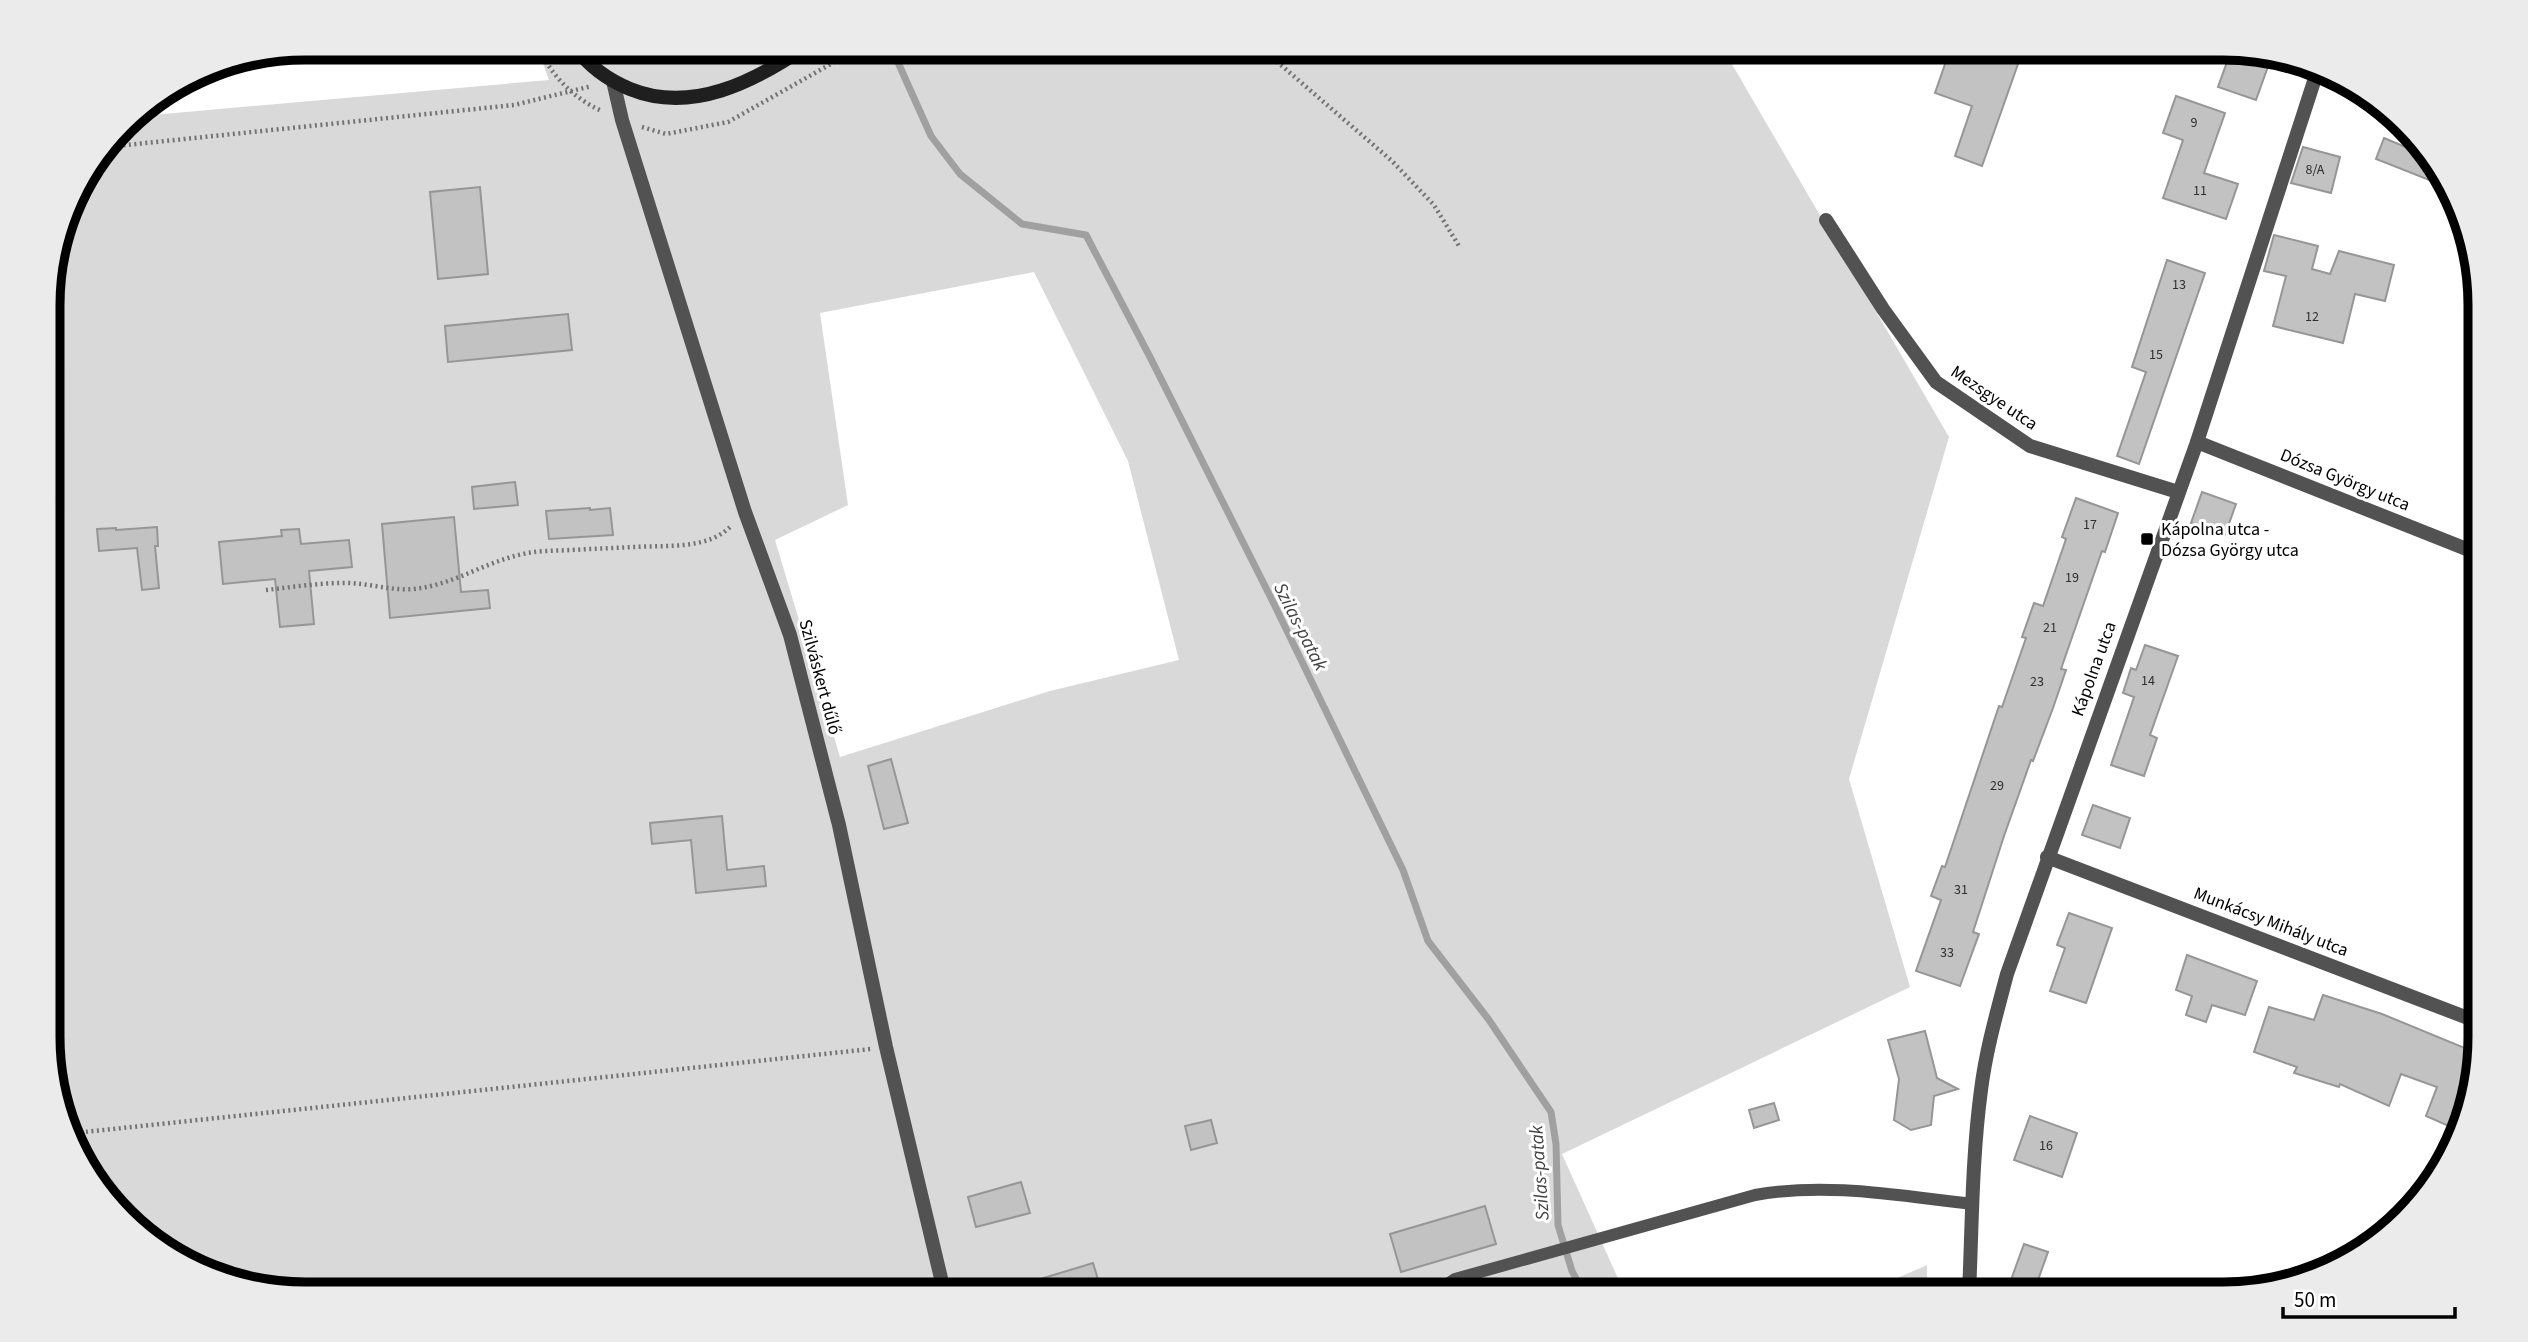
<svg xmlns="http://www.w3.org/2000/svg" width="2528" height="1342" font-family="'Source Sans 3',sans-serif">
<rect width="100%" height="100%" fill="#fff"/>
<g fill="#d9d9d9" fill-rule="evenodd">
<path d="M537,47H1722L1949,437L1849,779L1910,987L1562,1154L1625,1294L304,1295L190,1268L100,1194L50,1072L48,287L74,191L130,117L549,80ZM1034,272L1128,461L1179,660L1050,691L840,757L775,540L848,505L820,313Z"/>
<path d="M1927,1265V1294H1861Z"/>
</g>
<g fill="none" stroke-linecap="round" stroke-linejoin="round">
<path stroke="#a0a0a0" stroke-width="7" d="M891,47L931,136L960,174L1022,224L1086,235L1150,357L1273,602L1403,870L1428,941L1489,1020L1551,1112L1556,1144L1558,1225L1572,1271L1584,1294"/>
</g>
<g fill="#c2c2c2" stroke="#969696" stroke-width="2">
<path d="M1951,47H1968L1990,55L1993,47H2024L1982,166L1955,156L1972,106L1935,93Z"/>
<path d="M2231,51L2271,58L2256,100L2218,87Z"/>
<path d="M2176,96L2225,113L2204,173L2238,184L2226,219L2163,198L2183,140L2163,133Z"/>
<path d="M2384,138L2410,149L2413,140L2437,161L2447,187L2376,159Z"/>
<path d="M2303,147L2340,157L2331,193L2291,183Z"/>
<path d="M480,187L488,274L438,279L430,192Z"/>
<path d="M2274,235L2318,246L2312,269L2330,274L2339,251L2394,265L2385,301L2355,294L2343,343L2273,326L2286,276L2264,271Z"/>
<path d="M2167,260L2205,273L2139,464L2117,456L2146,372L2132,367Z"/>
<path d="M568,314L572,350L448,362L445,326Z"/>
<path d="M515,482L518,505L474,509L472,487Z"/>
<path d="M2202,492L2236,504L2225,535L2191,523Z"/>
<path d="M2076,498L2118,513L2105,552L2102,551L2061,669L2066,670L2053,708L2033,761L2031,760L2004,836L1973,932L1979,934L1960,986L1916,971L1941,900L1931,896L1942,866L1945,867L1999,706L2002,707L2026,638L2022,637L2034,603L2043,606L2066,539L2062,537Z"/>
<path d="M590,508V510L610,508L613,535L549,539L546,511Z"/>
<path d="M454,517L461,592L488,590L490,608L390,618L382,524Z"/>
<path d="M157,527L158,546H155L159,588L142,590L137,548L99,551L97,529L116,528V530Z"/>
<path d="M299,529L301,544L349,540L352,567L309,571L314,624L280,627L275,579L223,584L219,542L282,536L281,530Z"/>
<path d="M2145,645L2178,656L2150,735L2157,738L2144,776L2111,765L2134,697L2123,693L2131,668L2136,670Z"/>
<path d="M891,759L908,823L884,829L868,766Z"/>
<path d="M2093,805L2130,818L2120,848L2082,835Z"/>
<path d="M722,816L727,870L764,866L766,886L696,893L691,840L652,844L650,823Z"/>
<path d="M2069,913L2112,928L2086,1003L2050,991L2065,948L2057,945Z"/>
<path d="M2187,955L2257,981L2245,1015L2212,1005L2206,1022L2186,1015L2192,996L2176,990Z"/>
<path d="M2323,995L2382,1014L2477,1053L2472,1074L2453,1128L2426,1116L2437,1087L2401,1074L2389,1106L2340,1084L2339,1087L2294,1073L2297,1067L2254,1052L2269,1007L2314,1020Z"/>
<path d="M1925,1031L1937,1078L1958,1089L1934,1096L1931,1125L1911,1130L1894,1120L1899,1079L1888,1040Z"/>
<path d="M1774,1103L1779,1120L1754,1128L1749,1110Z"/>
<path d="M2030,1116L2077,1133L2062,1177L2014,1160Z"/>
<path d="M1211,1120L1217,1143L1191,1150L1185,1126Z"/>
<path d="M1021,1182L1030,1213L976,1227L968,1197Z"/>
<path d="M1485,1206L1496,1244L1401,1272L1390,1234Z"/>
<path d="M2024,1244L2048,1252L2033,1294L2008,1288Z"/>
<path d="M1093,1263L1100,1286L1071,1295H1005L1004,1290Z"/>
</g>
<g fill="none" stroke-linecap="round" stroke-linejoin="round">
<g stroke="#747474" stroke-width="4.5" stroke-dasharray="2 3.5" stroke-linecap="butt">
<path d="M538,47C551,75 574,99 602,111"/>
<path d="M1260,47L1392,161L1434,205L1459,246"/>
<path d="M642,127L666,134L728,122L861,47"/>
<path d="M107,147L514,105L592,86"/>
<path d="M266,590C292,587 319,583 345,583C369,583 391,591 414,589C461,584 496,553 546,551C576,550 606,548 636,547C667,545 709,550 732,525"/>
<path d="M75,1133L871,1049"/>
</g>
<path stroke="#525252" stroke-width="12" d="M1433,1294L1455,1279L1755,1195C1827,1182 1900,1196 1972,1204"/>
<g stroke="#525252" stroke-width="14">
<path d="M613,81L622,120L745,512L790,635L839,825L886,1047L945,1295"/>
<path d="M1826,220L1883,309L1936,382L2030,446L2178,492"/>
<path d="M2197,442L2479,554"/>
<path d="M2047,857L2481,1023"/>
<path d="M1969,1294C1972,1226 1972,1157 1981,1090C1986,1050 1997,1012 2007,974L2197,442L2318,69"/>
</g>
<path stroke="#1f1f1f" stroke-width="14" d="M575,47C589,66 608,80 630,89C691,114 754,82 805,47"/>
</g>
<rect fill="#000" stroke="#fff" stroke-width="2.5" x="2140" y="532" width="14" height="14" rx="3.5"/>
<g text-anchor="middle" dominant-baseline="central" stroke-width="6" stroke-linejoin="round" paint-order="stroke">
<g font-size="14" fill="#303030">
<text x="2194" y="123">9</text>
<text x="2315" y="170">8/A</text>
<text x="2200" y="191">11</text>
<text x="2179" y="285">13</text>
<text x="2312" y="317">12</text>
<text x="2156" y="355">15</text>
<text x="2090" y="525">17</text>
<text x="2072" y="578">19</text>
<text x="2050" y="628">21</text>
<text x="2148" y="681">14</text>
<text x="2037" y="682">23</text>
<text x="1997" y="786">29</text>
<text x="1961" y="890">31</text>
<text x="1947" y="953">33</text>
<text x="2046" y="1146">16</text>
</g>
<g font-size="18" fill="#000" stroke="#fff">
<text transform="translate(1994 398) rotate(34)">Mezsgye utca</text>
<text transform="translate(2345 480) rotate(22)">Dózsa György utca</text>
<text transform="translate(2094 669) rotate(-70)">Kápolna utca</text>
<text transform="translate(820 677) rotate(75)">Szilváskert dűlő</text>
<text transform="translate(2271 922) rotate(21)">Munkácsy Mihály utca</text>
</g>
<g font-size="18" fill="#000" stroke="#fff" text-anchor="start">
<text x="2161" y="529">Kápolna utca -<tspan x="2161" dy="21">Dózsa György utca</tspan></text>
</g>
<g font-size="19" font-style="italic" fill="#414141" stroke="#fff">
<text transform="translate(1300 627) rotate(63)">Szilas-patak</text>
<text transform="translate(1540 1173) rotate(-94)">Szilas-patak</text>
</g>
</g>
<path d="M0 0H2528V1342H0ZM305 60H2223A245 245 0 0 1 2468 305V1037A245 245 0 0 1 2223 1282H305A245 245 0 0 1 60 1037V305A245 245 0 0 1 305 60Z" fill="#ebebeb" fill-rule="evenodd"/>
<path fill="none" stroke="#000" stroke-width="9" d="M305 60H2223A245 245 0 0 1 2468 305V1037A245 245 0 0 1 2223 1282H305A245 245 0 0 1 60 1037V305A245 245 0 0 1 305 60Z"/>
<path d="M2283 1307v10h172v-10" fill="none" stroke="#000000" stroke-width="3.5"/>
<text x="2294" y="1307" font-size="21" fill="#000000" stroke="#ffffff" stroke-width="5" paint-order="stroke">50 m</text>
</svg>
